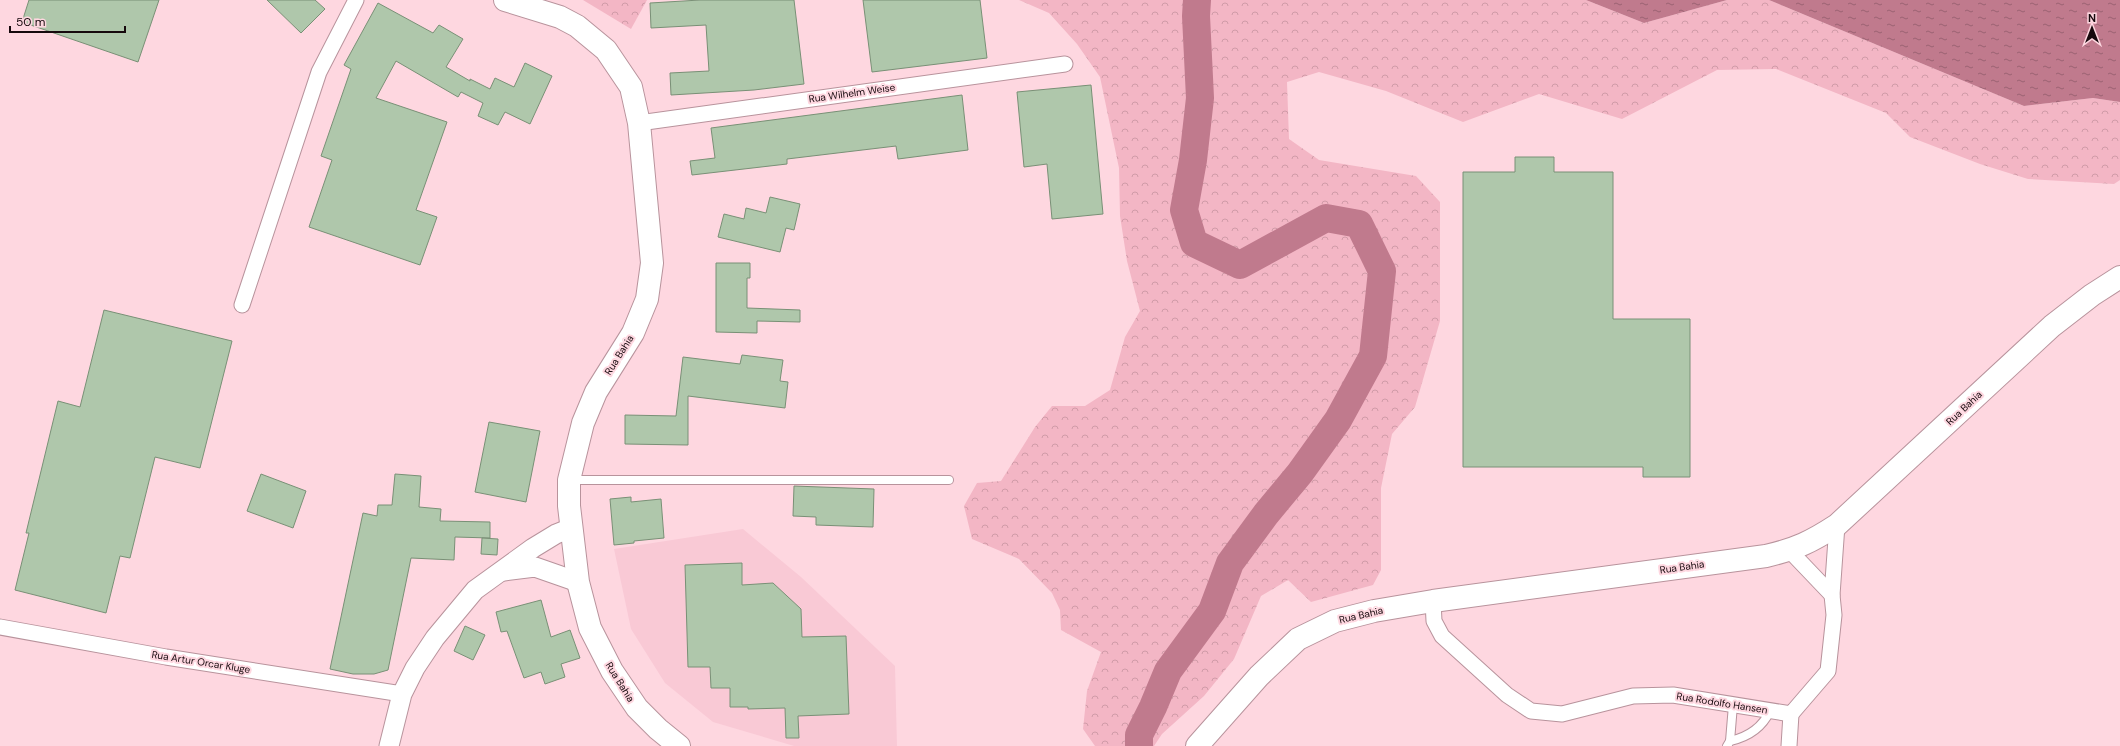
<svg xmlns="http://www.w3.org/2000/svg" width="2120" height="746" font-family="'DM Sans',sans-serif">
<defs>
<pattern id="forest-crowns" width="20" height="18" patternUnits="userSpaceOnUse"><rect width="20" height="18" fill="#f3b6c5"/><path d="M2 6a3 3 0 1 1 6 0M12 15a3 3 0 1 1 6 0" fill="none" stroke="#d09ba8"/></pattern>
<pattern id="water-ripples" width="26" height="14" patternUnits="userSpaceOnUse"><rect width="26" height="14" fill="#c07a8d"/><path d="M2 4q2-2 4 0t4 0M15 11q2-2 4 0t4 0" fill="none" stroke="#9b6272"/></pattern>
</defs>
<rect width="100%" height="100%" fill="#fed7e0"/>
<path fill="#f9c9d5" d="M743,529L801,577L895,666L897,746H794L713,722L665,683L631,629L614,549Z"/>
<g fill="url(#forest-crowns)">
<path d="M583,0H647L631,29Z"/>
<path d="M1019,0H1586L1644,23L1727,0H1769L2024,106L2093,98L2120,102V180L2114,184L2028,179L1980,164L1910,137L1886,113L1776,69L1717,70L1622,119L1539,94L1463,122L1386,91L1319,72L1287,82L1289,139L1319,160L1416,176L1440,202V321L1415,407L1392,434L1381,488V570L1373,585L1311,602L1288,580L1261,596L1234,659L1204,696L1162,734L1154,746H1095L1083,729L1087,691L1101,652L1061,630L1060,610L1052,593L1019,559L972,539L964,506L977,483L1001,481L1035,427L1052,406H1085L1110,390L1125,337L1140,311L1127,261L1120,216L1119,168L1100,77L1077,44L1049,13Z"/>
</g>
<g fill="url(#water-ripples)">
<path d="M1586,0H1727L1644,23Z"/>
<path d="M1769,0H2120V102L2093,98L2024,106Z"/>
</g>
<g fill="none" stroke-linecap="round" stroke-linejoin="round">
<path stroke="#c07a8d" stroke-width="28" d="M1139,746V735L1153,707L1168,671L1212,611L1230,563L1266,514L1300,473L1338,420L1373,356L1382,271L1359,224L1326,218L1240,265L1194,243L1184,210L1193,160L1200,98L1196,16L1197,0"/>
</g>
<g fill="#afc7ab" stroke="#799076">
<path d="M29,0H159L138,62L22,22Z"/>
<path d="M267,0H315L325,9L301,33Z"/>
<path d="M700,0H794L804,84L754,90L671,95L670,73L709,71L706,25L651,28L650,3Z"/>
<path d="M863,0H980L987,58L872,72Z"/>
<path d="M378,3L433,33L439,25L463,39L446,67L470,81V79L490,89L495,78L514,87L525,63L552,76L530,124L505,112L498,125L478,116L483,103L461,92L458,97L396,61L376,98L447,122L416,210L437,217L420,265L309,227L332,160L321,156L351,69L344,65Z"/>
<path d="M1091,85L1103,214L1052,219L1047,164L1024,167L1017,92Z"/>
<path d="M962,95L968,150L898,159L896,146L787,159V164L692,175L690,161L715,158L711,128Z"/>
<path d="M1515,157H1554V172H1613V319H1690V477H1643V467H1463V172H1515Z"/>
<path d="M770,197L800,204L794,230L786,228L780,252L718,237L724,214L744,219L746,208L766,213Z"/>
<path d="M716,263H750V278H747V308L800,310V322L757,321V333L716,332Z"/>
<path d="M104,310L232,341L200,468L155,457L130,558L120,556L106,613L15,590L29,533H26L58,401L80,407Z"/>
<path d="M742,355L783,360L780,381L788,382L785,408L688,396V445L625,444V415L676,416L683,357L740,364Z"/>
<path d="M489,422L540,431L526,502L475,492Z"/>
<path d="M261,474L306,491L293,528L247,511Z"/>
<path d="M395,474L421,476L419,507L441,509L440,521L490,522V538L455,537L454,560L411,558L388,670L374,674H353L330,669L363,513L377,516L378,505H392Z"/>
<path d="M794,486L874,489L873,527L816,525V517L793,516Z"/>
<path d="M631,497V502L661,499L664,538L634,541V543L614,545L610,499Z"/>
<path d="M482,538L498,539L497,555L481,554Z"/>
<path d="M742,563V585L773,583L801,609L802,637L846,636L849,714L798,716L799,738H786L785,708L748,709V707H730V688H711L710,667H688L685,565Z"/>
<path d="M541,600L551,637L570,630L580,658L561,664L565,677L545,684L541,672L524,678L507,631L501,632L496,612Z"/>
<path d="M465,626L485,635L473,660L454,651Z"/>
</g>
<g fill="none" stroke-linecap="round" stroke-linejoin="round">
<g stroke="#b8939c" stroke-width="10">
<g id="service">
<path d="M570,480H949"/>
<path d="M1730,741L1733,705"/>
<path d="M1727,746L1730,741C1748,737 1762,728 1770,711"/>
</g>
</g>
<g stroke="#b8939c" stroke-width="17">
<g id="minor">
<path d="M639,123L1065,64"/>
<path d="M242,305L319,72L356,0"/>
<path d="M1790,551L1832,595"/>
<path d="M1433,601L1434,621L1442,636L1507,695L1531,711L1562,714L1633,696L1673,695L1791,714L1828,671L1834,615L1832,595L1837,525"/>
<path d="M0,627L166,657L402,694"/>
<path d="M1789,746L1791,714"/>
</g>
</g>
<g stroke="#b8939c" stroke-width="21">
<g id="tertiary">
<path d="M504,571L535,567L578,582"/>
<path d="M389,746L402,694L415,668L435,638L475,590L533,548L556,534L571,528"/>
</g>
</g>
<g stroke="#b8939c" stroke-width="24">
<g id="primary">
<path d="M505,0L560,17L577,26L606,50L631,87L639,123L652,263L647,299L633,333L596,392L583,423L569,480V506L578,582L590,628L612,671L637,708L658,729L679,746"/>
<path d="M1197,746L1259,676L1298,639L1335,621L1374,611L1433,601L1766,556C1796,549 1811,542 1837,525L2052,326L2092,295L2120,277"/>
</g>
</g>
<use href="#service" stroke="#fff" stroke-width="8"/>
<use href="#minor" stroke="#fff" stroke-width="15"/>
<use href="#tertiary" stroke="#fff" stroke-width="19"/>
<use href="#primary" stroke="#fff" stroke-width="22"/>
</g>
<g text-anchor="middle" dominant-baseline="central" stroke-width="4" stroke-linejoin="round" paint-order="stroke">
<g font-size="10" fill="#16090d" stroke="#fed7e0">
<text transform="translate(852 93) rotate(-8)">Rua Wilhelm Weise</text>
<text transform="translate(619 355) rotate(-58)">Rua Bahia</text>
<text transform="translate(1964 408) rotate(-43)">Rua Bahia</text>
<text transform="translate(1682 567) rotate(-8)">Rua Bahia</text>
<text transform="translate(1361 615) rotate(-13)">Rua Bahia</text>
<text transform="translate(201 662) rotate(9)">Rua Artur Orcar Kluge</text>
<text transform="translate(620 682) rotate(58)">Rua Bahia</text>
<text transform="translate(1722 703) rotate(9)">Rua Rodolfo Hansen</text>
</g>
</g>
<g transform="translate(2092 28)" stroke="#fed7e0" stroke-width="3" paint-order="stroke">
<path d="M0-3L7 15L0 10L-7 15Z" fill="#16090d"/>
<text y="-6" font-size="11" font-weight="bold" text-anchor="middle" fill="#16090d">N</text>
</g>
<path d="M10 26v6h115v-6" fill="none" stroke="#16090d" stroke-width="2"/>
<text x="16" y="26" font-size="12" fill="#16090d" stroke="#fed7e0" stroke-width="3" paint-order="stroke">50 m</text>
</svg>
